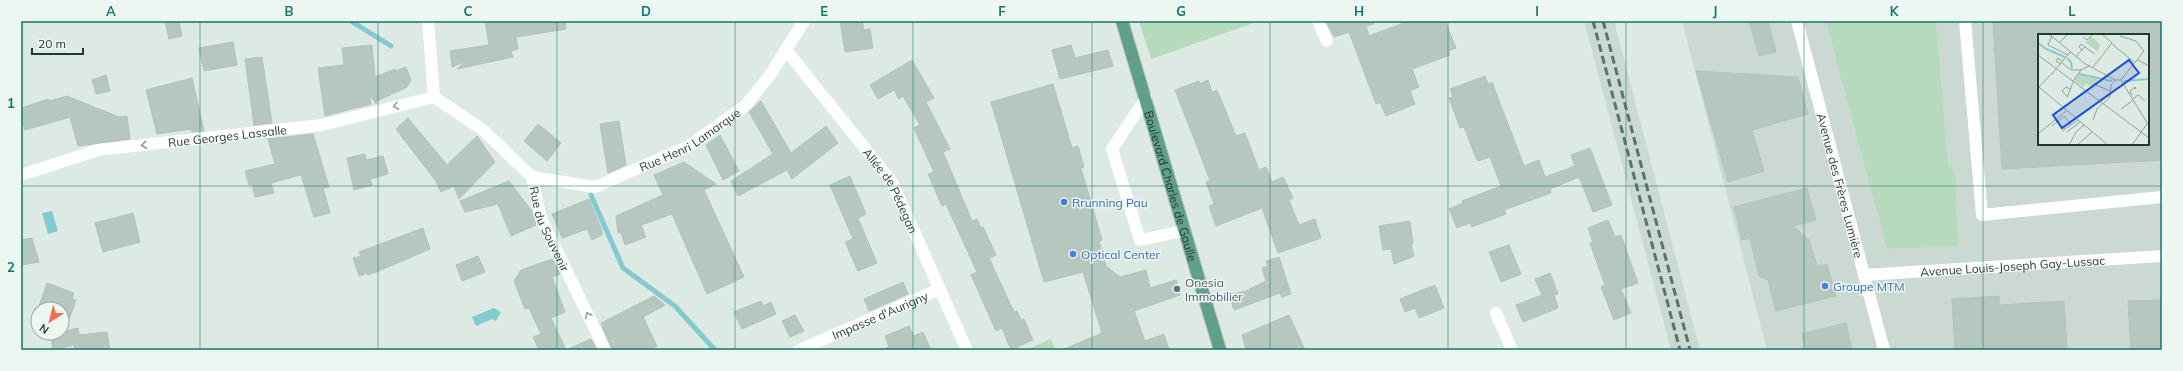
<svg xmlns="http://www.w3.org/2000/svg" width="2183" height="371" font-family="Mulish,sans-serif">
<rect width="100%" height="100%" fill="#dde9e3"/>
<g fill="#cbd9d2" fill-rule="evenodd">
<path d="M1584,21H1614L1700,350H1671Z"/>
<path d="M1682,21H2162V350H1767ZM2039,35H2148V144H2039Z"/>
</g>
<g fill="#b5dbbc">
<path d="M1139,21H1259L1151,59Z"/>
<path d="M1826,21H1936L1948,165L1955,172L1958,246L1887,249Z"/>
<path d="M1051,339L1056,350H1026Z"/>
</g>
<g fill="#83cad0">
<path d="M52,211L58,231L48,234L42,213Z"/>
<path d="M494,308L501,312L496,321L492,319L476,326L472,317Z"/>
</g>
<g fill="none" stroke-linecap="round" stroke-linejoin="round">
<g stroke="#83cad0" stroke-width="5">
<path d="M351,21L391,46"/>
<path d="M591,195L623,268L675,306L715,350"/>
</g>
</g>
<g fill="#b5c7be" stroke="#afc3b9" fill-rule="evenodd">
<path d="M165,21H179L182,36L169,39Z"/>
<path d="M485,21H565L566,29L516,37L518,49L511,51L513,57L457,69L466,61L452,67L450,51L489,45Z"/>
<path d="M840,21H862L864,30L870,29L873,48L845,52Z"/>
<path d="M1326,21H1374V24L1366,26L1369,36L1409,21H1445L1456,48L1448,51L1450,55L1412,69L1419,87L1410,91L1415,104L1386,116L1380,102L1376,104L1349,32L1334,37Z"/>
<path d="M1749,21H1768L1776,52L1759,56Z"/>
<path d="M1993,21H2162V160L2002,169ZM2039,35H2148V144H2039Z"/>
<path d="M233,42L237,65L204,71L199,48Z"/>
<path d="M372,45L375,77L395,69L396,71L406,67L411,80L407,87L377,101L376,104L369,94L371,104L325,116L318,68L344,65L342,48Z"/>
<path d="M1071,45L1075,58L1108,50L1113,66L1060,79L1052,50Z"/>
<path d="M262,57L272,123L254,125L245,59Z"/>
<path d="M912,60L934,98L926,102L950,149L943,152L972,221L977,219L981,228L983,227L996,255L989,258L1014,312L1017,311L1021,320L1024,319L1033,340L1011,350L1002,328L996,331L971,275L977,272L946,204L942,206L928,174L934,172L914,128L920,125L903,96L899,99L894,90L878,99L870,85Z"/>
<path d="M1696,71L1798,77L1808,114L1752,130L1764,171L1728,182Z"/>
<path d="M106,75L110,91L96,94L92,80Z"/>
<path d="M1485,76L1488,84L1492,82L1524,166L1539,160L1545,177L1575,166L1571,155L1590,148L1612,205L1593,212L1579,177L1550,189L1551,193L1504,210L1506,214L1472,227L1470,223L1457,228L1449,209L1463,203L1462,201L1501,186L1490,157L1478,161L1476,158L1464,127L1460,128L1449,98L1453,97L1450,89Z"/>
<path d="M192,78L204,131L192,132L191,129L157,134L146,90Z"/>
<path d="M1208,80L1212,92L1217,90L1236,136L1245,133L1259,170L1266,167L1272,182L1283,177L1293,198L1289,200L1299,225L1315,219L1321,238L1278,253L1262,208L1216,226L1209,206L1214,204L1206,182L1210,180L1175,90L1199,81V84Z"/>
<path d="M1053,84L1072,148L1078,146L1084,167L1081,168L1102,240L1099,241L1106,266L1120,277L1146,270L1150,288L1176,280L1180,295L1134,311L1145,341L1164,334L1169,350H1062L1102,333L1083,272L1044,282L991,102Z"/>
<path d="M67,96L119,117L127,116L130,139L78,146L70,117L25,130L21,117V108L48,99L49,101Z"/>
<path d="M761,101L791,153L826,126L838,143L792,179L787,170L738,196L731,181L773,154L749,112Z"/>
<path d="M408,118L447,165L477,136L495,162L459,199L454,186L441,192L435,180L396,129Z"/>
<path d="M619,121L626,165L608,173L600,124Z"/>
<path d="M538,124L561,143L547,161L524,141Z"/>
<path d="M313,134L329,187L323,188L330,213L314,217L301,175L271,183L274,193L255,197L252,184L249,185L245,171L275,164L268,139Z"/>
<path d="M720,135L739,171L723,180L706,145Z"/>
<path d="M365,154L366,160L383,156L388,174L370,179L372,185L354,190L347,158Z"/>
<path d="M684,162L716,184L704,190L744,277L707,294L672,214L641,225L646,237L625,245L621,232L618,233L616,216L663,195L654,175Z"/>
<path d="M850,176L866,214L858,218L877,263L858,271L845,242L853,239L830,185Z"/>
<path d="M509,181L531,210L536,225L511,236L498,204L465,212L460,201Z"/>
<path d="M1807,188L1816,220L1793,226L1809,240L1817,266L1827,264L1836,296L1776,311L1768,280L1759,276L1750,238L1742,240L1734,207Z"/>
<path d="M589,199L602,230V235L592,240L587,229L562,238L552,214Z"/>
<path d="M133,213L140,242L103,252L95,223Z"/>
<path d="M1608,220L1615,237L1621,235L1638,283L1621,289L1631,313L1614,320L1601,287L1605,285L1590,243L1593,242L1588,228Z"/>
<path d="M1410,221L1413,244L1411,245L1414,256L1394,264L1391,249L1383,250L1379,226Z"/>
<path d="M423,228L430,249L374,273L368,275L367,273L359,276L353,258L361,256L359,252Z"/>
<path d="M32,238L39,262L21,265V240Z"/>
<path d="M1509,245L1521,274L1501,282L1489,252Z"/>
<path d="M478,256L485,272L462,281L456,265Z"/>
<path d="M1279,257L1291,294L1282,297L1280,293L1234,310L1229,295L1246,291L1266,281L1262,268L1268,266L1266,261Z"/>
<path d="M552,259L560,274L552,277L565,312L551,318L566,350L591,339L597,350H539L533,337L541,334L529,308L525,309L514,281L521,270Z"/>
<path d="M1550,273L1558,294L1554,295L1558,308L1523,322L1516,305L1542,295L1535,279Z"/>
<path d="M903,282L908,294L869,311L864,299Z"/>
<path d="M47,283L74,293L72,299L76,300L65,331L78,328L79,335L107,332L110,350H75L74,345L53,350L50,333H62V309H38Z"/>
<path d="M1435,285L1444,308L1419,318L1415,308L1405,312L1400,299Z"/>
<path d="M654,296L665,305L643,317L657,346L648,350H612L601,323Z"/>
<path d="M1999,296V305L2064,301L2067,350H1955L1952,299Z"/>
<path d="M2162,300V350H2131L2128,301Z"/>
<path d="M761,301L763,306L771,302L776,314L742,329L734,312Z"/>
<path d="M795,315L804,331L790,337L782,321Z"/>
<path d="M1289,315L1305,350H1246L1242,335Z"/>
<path d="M1846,323L1852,350H1806L1802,334Z"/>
<path d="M909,326L914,336L923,332L931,350H882L889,347L885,336Z"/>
</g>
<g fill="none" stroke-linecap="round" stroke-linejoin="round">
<g stroke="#bcc3c1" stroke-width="14">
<g id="major">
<path id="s8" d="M1122,21L1220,350"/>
</g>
</g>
<g stroke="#fff" stroke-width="12">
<path d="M428,21L434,97"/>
<path d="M1318,21L1327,41"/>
<path id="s1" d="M1797,21L1884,350"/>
<path d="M1965,21L1982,215L2162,197"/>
<path id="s2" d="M786,50L892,182L966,348"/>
<path id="s3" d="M434,97L483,130L532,177L541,218L605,350"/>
<path d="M1146,98L1112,149L1140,240L1183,231"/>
<path id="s4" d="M21,175L98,150L322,125L434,97"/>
<path id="s5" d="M532,177L595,187L689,146L745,106L770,75L804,21"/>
<path id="s6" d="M1864,275L2162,256"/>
<path d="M1496,313L1512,350"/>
<path id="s7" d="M799,350L940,289"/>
</g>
<use href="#major" stroke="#60a08b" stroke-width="12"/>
<g stroke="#58756b" stroke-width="3" stroke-dasharray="8 4" stroke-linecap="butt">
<path d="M1593,21L1680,350"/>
<path d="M1603,21L1690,350"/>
</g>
</g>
<defs><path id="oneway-chevron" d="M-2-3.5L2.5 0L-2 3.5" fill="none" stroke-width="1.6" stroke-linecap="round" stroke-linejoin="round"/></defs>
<g stroke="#8f9c98">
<use href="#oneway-chevron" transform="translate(396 106) rotate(166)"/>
<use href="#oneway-chevron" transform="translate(144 145) rotate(174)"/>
<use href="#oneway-chevron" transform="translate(588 315) rotate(-116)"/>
</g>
<path fill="none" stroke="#0f766e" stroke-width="1" stroke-opacity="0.55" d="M200,21V350M378,21V350M557,21V350M735,21V350M913,21V350M1092,21V350M1270,21V350M1448,21V350M1626,21V350M1804,21V350M1983,21V350M21,186H2162"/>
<g fill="#3f7fe0" stroke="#edf6f1" stroke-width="1.5">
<circle cx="1064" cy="202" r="4"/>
<circle cx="1073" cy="254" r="4"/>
<circle cx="1825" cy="286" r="4"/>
</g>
<circle fill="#5c6f8a" stroke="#edf6f1" stroke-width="1.5" cx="1177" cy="289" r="4"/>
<g text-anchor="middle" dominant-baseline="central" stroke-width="3" stroke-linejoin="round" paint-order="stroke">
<g font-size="12" fill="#1f3830" stroke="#edf6f1">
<text stroke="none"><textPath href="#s4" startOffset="211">Rue Georges Lassalle</textPath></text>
<text stroke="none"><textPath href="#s5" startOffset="170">Rue Henri Lamarque</textPath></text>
<text stroke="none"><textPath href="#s8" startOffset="172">Boulevard Charles de Gaulle</textPath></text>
<text stroke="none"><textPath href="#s1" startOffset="170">Avenue des Frères Lumière</textPath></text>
<text stroke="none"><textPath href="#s2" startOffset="176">Allée de Pédegan</textPath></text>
<text stroke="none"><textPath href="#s3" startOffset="182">Rue du Souvenir</textPath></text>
<text stroke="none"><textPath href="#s6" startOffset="149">Avenue Louis-Joseph Gay-Lussac</textPath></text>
<text stroke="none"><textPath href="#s7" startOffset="88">Impasse d'Aurigny</textPath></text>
</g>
<g font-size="12" fill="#366cbe" stroke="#edf6f1" text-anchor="start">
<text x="1072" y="202">Rrunning Pau</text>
<text x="1081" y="254">Optical Center</text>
<text x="1833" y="286">Groupe MTM</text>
</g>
<g font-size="12" fill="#4e5e75" stroke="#edf6f1" text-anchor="start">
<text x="1185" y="282">Onesia<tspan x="1185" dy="14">Immobilier</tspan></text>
</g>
</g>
<g transform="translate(2038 34)">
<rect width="111" height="111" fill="#dde9e3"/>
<path d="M53,2L62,10L60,18L48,9ZM41,40L51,44L61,43L55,54L48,49L45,53L36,46Z" fill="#b5dbbc"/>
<path fill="none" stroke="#83cad0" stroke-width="2" d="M0,9L8,15L27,23M29,24L33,28L34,35M41,40L74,47M86,47L111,45"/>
<path fill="none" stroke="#91a29b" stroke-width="1" d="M11,0L46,29L77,46H83M64,0L74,9M14,2L10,11L30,21M82,2L98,7M45,3L49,6L55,0M21,9L30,0M74,10L97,29M47,13L57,20M0,21L111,104M38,23L40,20L47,13L43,10L41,13L44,16M100,26L111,32M24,29L33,36H43M23,30L18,27L20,24L25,28M55,33L74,9M14,40L32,18M83,46L111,92M83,46L106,17L98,7M35,47L43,36L51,32M58,51L72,57M1,53L70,111M1,53L14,39M94,61L92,57L97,53L98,54L96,55M29,62L24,57L28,53L32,55M29,64L35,48M94,66L100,61L107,67M83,75L94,67M55,86L59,75L72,63L73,51L77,46M14,92L26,82L33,90M24,97L40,86M29,98L42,88M0,100L28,77M31,111L38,98L46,91M39,111L54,98M94,111L109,90"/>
<path fill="#1d4ed8" fill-opacity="0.15" stroke="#1d4ed8" stroke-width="2" d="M91,26L101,39L24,94L15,81Z"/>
<rect width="111" height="111" fill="none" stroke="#1f3830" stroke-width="2"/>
</g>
<rect width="2183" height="371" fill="none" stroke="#edf6f1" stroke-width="44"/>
<g transform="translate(50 321) rotate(216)"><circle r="19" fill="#edf6f1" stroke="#9baaa4"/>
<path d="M0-3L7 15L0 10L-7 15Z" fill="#f46c50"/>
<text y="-6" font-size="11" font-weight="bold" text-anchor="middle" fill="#1f3830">N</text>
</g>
<path d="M32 48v6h51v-6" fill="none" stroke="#1f3830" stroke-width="2"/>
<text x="38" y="48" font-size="12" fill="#1f3830" stroke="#edf6f1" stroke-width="3" paint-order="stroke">20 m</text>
<rect x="22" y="22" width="2139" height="327" fill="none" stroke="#0f766e" stroke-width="1.5"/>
<g font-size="13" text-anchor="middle" font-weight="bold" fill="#0f766e">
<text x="111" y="16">A</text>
<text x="289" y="16">B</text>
<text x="468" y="16">C</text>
<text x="646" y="16">D</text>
<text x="824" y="16">E</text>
<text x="1002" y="16">F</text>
<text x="1181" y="16">G</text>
<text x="1359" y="16">H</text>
<text x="1537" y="16">I</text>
<text x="1715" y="16">J</text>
<text x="1894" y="16">K</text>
<text x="2072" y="16">L</text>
<text x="11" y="108">1</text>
<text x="11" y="272">2</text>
</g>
</svg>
